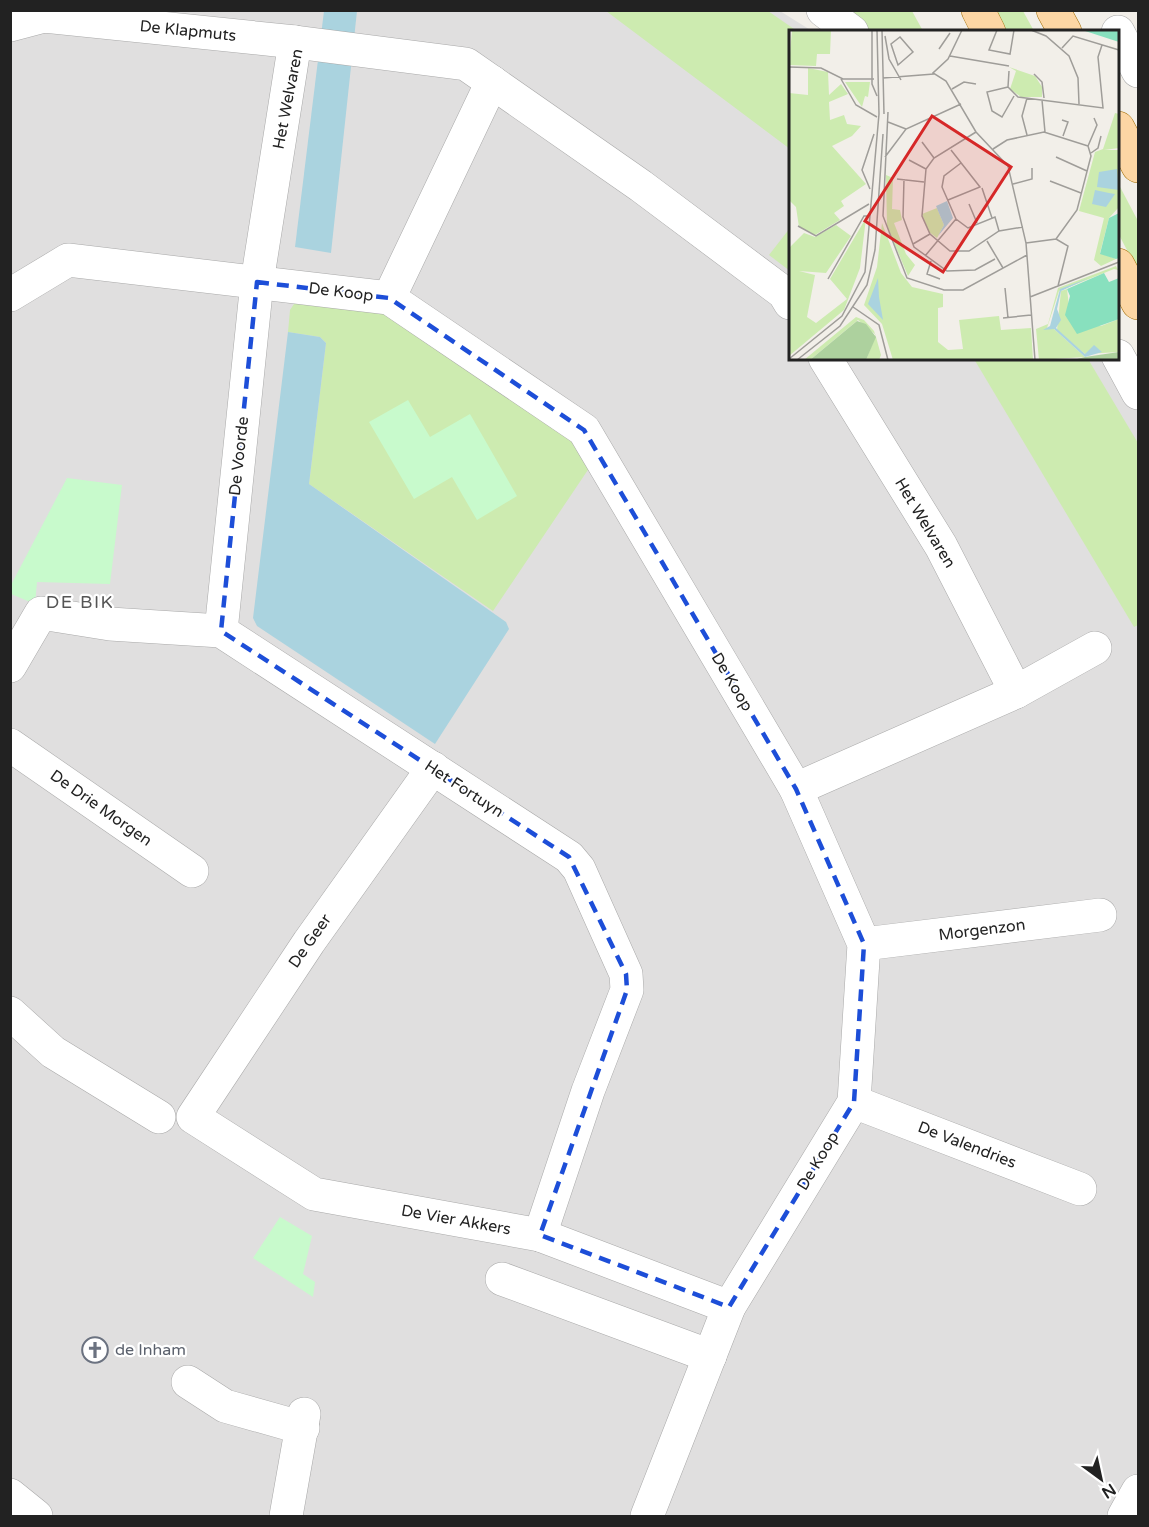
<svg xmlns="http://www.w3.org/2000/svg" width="1149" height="1527" font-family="'Varela Round',sans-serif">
<rect width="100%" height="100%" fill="#f2efe9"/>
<path fill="#e0dfdf" d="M10,11H780L812,31L790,32V358L1106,359L1121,377L1138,410V1516H11Z"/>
<g fill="#cdebb0">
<path d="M606,11H768L797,31L790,32V149Z"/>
<path d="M841,11H912L923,31H869Z"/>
<path d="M996,11H1023L1034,31H1007Z"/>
<path d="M1118,183L1138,221V271L1118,233Z"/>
<path d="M790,228V271L769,255Z"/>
<path d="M296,301L393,311L600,452L493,611L309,484L326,343L320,337L288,332L290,310Z"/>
<path d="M974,359H1088L1138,443V625L1134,627Z"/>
</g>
<g fill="#c8facc">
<path d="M408,400L430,437L470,414L517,496L477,520L452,477L414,499L369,422Z"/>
<path d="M67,478L122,485L110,584L37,582L35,604L11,594V585Z"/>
<path d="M280,1217L312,1236L303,1274L315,1282L313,1297L253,1258Z"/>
</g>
<g fill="#aad3df">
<path d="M324,11H357L331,253L295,247Z"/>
<path d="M288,332L320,337L326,343L309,484L506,622L509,629L435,744L257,626L253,618Z"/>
</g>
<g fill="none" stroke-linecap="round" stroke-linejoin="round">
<g stroke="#a9a9a9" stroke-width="34">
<g id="minor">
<path d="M823,10L852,32"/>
<path d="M10,25L44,16L295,42L466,64L641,186L784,293L790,303"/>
<path d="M1118,32L1138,71"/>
<path d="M10,295L68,260L389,298L584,430L796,789L864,944L854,1102L729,1307L647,1516"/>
<path d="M389,298L492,82"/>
<path d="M1118,356L1138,393"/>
<path d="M825,358L941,546L1016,692"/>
<path d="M221,631L257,282L295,42"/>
<path d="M10,666L41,613L110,624L221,631L569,857L579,869L626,974L627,990L588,1091L540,1235"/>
<path d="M10,745L192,871"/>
<path d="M433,768L309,942L193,1117L314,1194L540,1235L729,1307"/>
<path d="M796,789L1016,692L1095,648"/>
<path d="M864,944L1100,915"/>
<path d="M10,1013L53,1052L159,1117"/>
<path d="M854,1102L1080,1189"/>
<path d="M502,1279L710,1356"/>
<path d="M188,1382L225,1406L303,1428"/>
<path d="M10,1495L36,1516"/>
<path d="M286,1516L304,1414"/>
<path d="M1124,1516L1138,1491"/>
</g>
</g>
<g stroke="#a06b00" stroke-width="34">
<g id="major">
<path d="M978,10L989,32"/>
<path d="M1053,10L1065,32"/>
<path d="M1118,128L1138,166"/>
<path d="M1118,265L1138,303"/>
</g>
</g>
<use href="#minor" stroke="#fff" stroke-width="33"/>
<use href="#major" stroke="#fcd6a4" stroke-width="33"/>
</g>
<path fill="none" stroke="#1d4ed8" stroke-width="4.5" stroke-dasharray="12 8" stroke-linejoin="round" d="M257,282L389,298L584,430L796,789L864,944L854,1102L729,1307L540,1235L627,990L626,974L569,857L221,631Z"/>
<defs>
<g id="church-ring" transform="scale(1.35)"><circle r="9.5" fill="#fff" stroke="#6b7280" stroke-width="1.5"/><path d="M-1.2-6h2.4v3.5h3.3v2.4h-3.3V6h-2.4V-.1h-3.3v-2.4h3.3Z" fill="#6b7280"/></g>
</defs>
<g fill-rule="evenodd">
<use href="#church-ring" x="95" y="1350"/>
</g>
<g text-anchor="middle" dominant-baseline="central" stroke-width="4.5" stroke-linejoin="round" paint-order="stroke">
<g font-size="16" fill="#222" stroke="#fff">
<text transform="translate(188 31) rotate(6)">De Klapmuts</text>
<text transform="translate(288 99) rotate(-79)">Het Welvaren</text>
<text transform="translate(341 292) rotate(7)">De Koop</text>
<text transform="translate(239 456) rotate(-84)">De Voorde</text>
<text transform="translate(925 523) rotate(59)">Het Welvaren</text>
<text transform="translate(732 682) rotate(59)">De Koop</text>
<text transform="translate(464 789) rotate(33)">Het Fortuyn</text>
<text transform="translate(101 808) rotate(35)">De Drie Morgen</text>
<text transform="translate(982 930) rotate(-7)">Morgenzon</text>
<text transform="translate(310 941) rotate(-55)">De Geer</text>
<text transform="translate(967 1145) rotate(21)">De Valendries</text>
<text transform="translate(818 1161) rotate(-59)">De Koop</text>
<text transform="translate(456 1220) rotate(10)">De Vier Akkers</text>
</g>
<g font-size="16" fill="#5b616d" stroke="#fff" text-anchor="start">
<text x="115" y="1350">de Inham</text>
</g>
<g font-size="18" letter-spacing="1.5" fill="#555" stroke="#fff">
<text x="80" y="602">DE BIK</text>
</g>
</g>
<g transform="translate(789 30)">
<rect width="330" height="330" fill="#f2efe9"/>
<path d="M3,0H42L41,24H28L27,36L0,35ZM220,37L246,46L253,57V67H232L221,59L227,41ZM19,38L39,42L40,65L52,54L59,64L40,72L41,90L55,85L58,94L72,96L63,106L43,116L77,154L52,171L55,176L45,183L51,190L26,205L10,197L7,177L0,170V63L19,65ZM56,52H81L79,67L76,66L73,77ZM326,83L330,84V118L315,120H330V177L320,188L311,223L327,229L312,236L305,230L315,188L290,181L306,122L314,119ZM97,145L104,148L103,179L111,180L113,190L105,193L117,224L126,235L119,246L98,196ZM148,178L155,195L148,208L140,202L133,184ZM77,188L71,238L55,280L0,326V218L15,203L26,207L47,195L62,206L37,243L10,241L26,245L18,287L27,293L58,269L41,249ZM93,193L112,243L123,257L154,264V277L149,278V312L159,320L174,319L170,290L210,286L212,300L242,298L244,330H104L93,294L75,275L88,237ZM327,236L329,240L325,239L270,261L258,298L265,299L296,327L250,330L247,299L259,294L269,258ZM278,259L282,294L312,296L330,289V322L296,324L268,300L272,261ZM67,287L75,290L85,301L87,307L92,325L90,330H77L87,305L69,290L21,330H15Z" fill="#cdebb0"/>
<path d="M68,291L77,294L87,307L77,330H21ZM330,322V330H284L296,327Z" fill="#add19e"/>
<path d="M293,0H330V12ZM330,183V228L327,229L311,224L320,188ZM315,243L320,252L330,248V289L288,304L276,285L281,266L278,259Z" fill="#88e0be"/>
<path d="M328,139L330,160L308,157L310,142ZM306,160L320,163L326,164L317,177L303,174ZM158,171L164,188L149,206L155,195L147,176ZM89,248L90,267L94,290L79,274ZM300,248L272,261L268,279L272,290L267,298L296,324L305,315L313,322L296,327L265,299L254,300L261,296L271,259Z" fill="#aad3df"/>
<path fill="none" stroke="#9f9d99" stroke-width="1.5" d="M83,0V54L88,66M93,0L95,84M173,0L159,29L144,43L157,51L187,102L219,136L237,213L246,330M208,0L200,20L221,24L225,0M242,0L257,6L280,26L289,48L290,74M96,6L100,29L112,50M111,7L124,22L109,35L102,14ZM273,18L284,6L330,20M150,19L161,3M161,26L220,36M330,26V56M0,37L32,38L54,49H85M220,41L219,57L229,67L314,78L309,27L313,15M245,44L253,52L255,68M94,48L145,44M52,49L67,75L88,87M219,57L198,62L203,81L213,87L225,66M163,59L175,52L187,54M253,70L256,102M99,82L94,186L118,248L155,260H174L238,225M273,90L279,92L274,106M99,92L117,99M187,102L145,128L137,139L133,186L141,204L161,221H180L210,201L234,197M238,105L233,86L238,68M133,112L145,128M204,119L218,110L255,102L299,116M302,123L309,118L312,106M96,127L117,99L172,74M267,127L298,141M120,130L137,139M172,133L155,146L153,157L167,189L179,198L206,187L210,201M108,149L135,152M115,149L114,187L125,217L158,241L186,240L206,229M261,151L292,163M224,154L243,149V138M193,158L203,188M81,159L73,140L85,104M159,170L191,157L162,120M180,174L188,193M9,196L27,206L80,174M267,209L279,216L269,256M198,211L214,238M237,213L267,209L288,180L302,126L299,116L308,95L305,88M124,214L141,204M136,226L167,189M142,231L138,244L151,249M39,249L75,186H79M216,258L219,288M241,267L330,232M64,277L90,295L99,330M214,288L242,285M0,329L53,286L76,242L90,84L88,0M8,330L51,296L78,255L86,220L94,104"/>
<path fill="#d62828" fill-opacity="0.15" stroke="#d62828" stroke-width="3" d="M143,86L222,137L154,242L76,191Z"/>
<rect width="330" height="330" fill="none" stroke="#222" stroke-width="3"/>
</g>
<rect width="1149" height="1527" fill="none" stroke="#222222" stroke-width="24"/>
<g transform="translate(1101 1479) rotate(147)" stroke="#ffffff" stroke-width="4.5" paint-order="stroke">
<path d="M0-4.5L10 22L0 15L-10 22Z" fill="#222222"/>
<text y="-9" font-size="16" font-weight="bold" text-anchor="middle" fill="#222222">N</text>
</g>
</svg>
